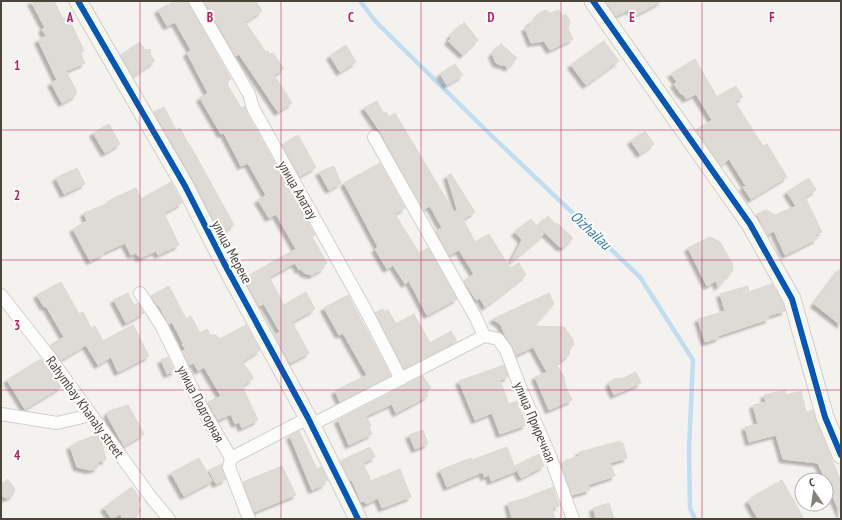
<svg xmlns="http://www.w3.org/2000/svg" width="842" height="520" font-family="'PT Sans Narrow',sans-serif">
<defs>
<filter id="shadow"><feDropShadow dx="-3.5" dy="3.5" stdDeviation="1" flood-color="#0004"/></filter>
</defs>
<rect width="100%" height="100%" fill="#f4f2ee"/>
<g fill="none" stroke-linecap="round" stroke-linejoin="round">
<path stroke="#c0ddf1" stroke-width="4.5" d="M360,1L376,22L494,138L640,277L693,360L689,449L690,508L695,519"/>
</g>
<g fill="#dedbd6" stroke="#dcd9d4" filter="url(#shadow)">
<path d="M31,1H54L63,19L65,18L69,26L72,25L84,51L80,53L85,63L66,71L76,90V95L62,103L51,83L57,80L38,40L46,36L42,29L45,28Z"/>
<path d="M175,1H188L189,5L231,79L226,82L241,108L245,106L246,112L315,235L312,237L327,263L323,265L324,268L312,275L304,273L301,269L299,270L295,263L269,277L284,305L306,292L315,309L292,322L309,353L290,363L274,335L280,332L264,304L259,306L244,278L296,249L276,214L269,218L258,200L266,195L248,163L241,166L224,133L221,134L200,98L208,93L187,53L191,50L175,22L167,26L158,10Z"/>
<path d="M204,1H256L262,11L245,22L266,52L268,51L270,54L273,53L284,69L274,75L292,103L278,112L239,54L236,56Z"/>
<path d="M607,1H662L634,16L630,9L616,16L606,2Z"/>
<path d="M546,10L550,13L559,10L562,15H566L569,19L570,22L568,29L573,39L550,50L544,41L531,43L525,28L530,26L529,23L535,20L541,12Z"/>
<path d="M464,22L478,40L463,55L448,41L451,38L450,36L462,24L463,25Z"/>
<path d="M604,41L619,61L586,85L571,65Z"/>
<path d="M140,42L145,50L150,49L151,56L155,61L133,76L121,55Z"/>
<path d="M501,44L517,58L508,68L504,65H501L496,63L492,54Z"/>
<path d="M346,45L356,62L340,72L330,56Z"/>
<path d="M695,59L717,97L736,86L743,97L735,102L763,146L767,144L787,177L751,199L743,187L746,186L729,159L721,166L696,130L712,120L696,94L686,99L683,94H681L674,84L677,82L671,74Z"/>
<path d="M455,64L463,75L447,85L440,74Z"/>
<path d="M377,101L383,113L386,112L389,117L395,113L454,212L458,210V212L447,176L451,174L475,212L463,219L475,242L489,234L510,268L519,263L526,275L485,307L480,298L476,300L464,281L474,274L459,250L449,255L436,231L442,228L430,206L423,210L381,133L364,108Z"/>
<path d="M164,107L176,130L180,128L189,145H190L234,225L220,233L194,181L154,112Z"/>
<path d="M109,124L120,144L105,153L93,133Z"/>
<path d="M645,131L654,144L640,154L631,141Z"/>
<path d="M298,135L316,167L300,176L282,145Z"/>
<path d="M380,163L405,208L395,214L419,253L428,248L457,299L427,315L409,281L405,284L393,265L387,269L375,249L378,247L344,183Z"/>
<path d="M334,166L341,183L329,190L319,172Z"/>
<path d="M77,168L85,184L64,194L56,178Z"/>
<path d="M809,178L816,190L805,197L822,232L815,235L817,239L785,255L774,231L767,235L757,214L766,210L775,215L796,206L787,192Z"/>
<path d="M171,182L182,203L164,213L179,245L158,255L156,251L140,258L136,253L131,255L125,243L103,253L104,254L90,261L73,229L87,221L84,213L111,202L110,200L136,188L141,199Z"/>
<path d="M548,216L555,224L557,223L573,238L564,247H560L538,226Z"/>
<path d="M531,219L544,234L511,262L522,240L515,232Z"/>
<path d="M710,237L720,242L732,263L733,270L718,287L716,281L707,286L688,248Z"/>
<path d="M841,268V325L814,304Z"/>
<path d="M61,282L79,314L83,312L91,328L95,326L103,341L133,325L149,356L118,372L111,357L98,365L86,345L61,360L51,347L56,344L55,342L64,337L46,306L44,307L37,295Z"/>
<path d="M772,284L783,303L785,311L768,316L769,319L718,336L719,338L705,342L698,319L725,311L720,294L748,286L749,292Z"/>
<path d="M169,286L186,319L191,316L200,333L207,329L210,335H216L220,339L246,325L260,350L242,362L251,373L253,379L242,386L258,420L242,428L239,422L235,424L231,414L218,420L208,402L221,396L204,367L198,371L194,363L189,365L182,351L186,350L182,344L183,343L172,322L169,324L159,306H158L151,296Z"/>
<path d="M128,293L134,305L138,303L144,313L126,323L114,300Z"/>
<path d="M549,293L554,304L533,326L564,327L572,338L574,345L570,347L569,355L556,364L564,377L566,387L572,400L549,410L535,377L547,372L533,347L516,355L512,346L505,335L501,325L493,319Z"/>
<path d="M348,295L391,376L340,402L335,391L367,375L343,333L339,335L324,308Z"/>
<path d="M383,309L384,312L388,310L396,324L414,314L430,343L451,331L457,341L404,369L375,313Z"/>
<path d="M168,357L175,371L167,374L161,360Z"/>
<path d="M41,359L61,387L25,409L7,380Z"/>
<path d="M504,365L508,377L500,380L508,402L509,404L517,401L526,425L500,434L492,413L475,420L459,381Z"/>
<path d="M636,372L641,383L614,395L609,384L613,379L624,378Z"/>
<path d="M423,376L431,388L425,391L428,396L396,413L392,404L366,416L371,426L369,427L372,434L349,445L338,420Z"/>
<path d="M785,390L786,395L801,391L806,412L813,410L826,446L841,481V515L818,463L783,459L776,435L749,442L745,427L758,424L753,405L766,402L764,395Z"/>
<path d="M128,405L144,434L124,446L108,417V412L112,410Z"/>
<path d="M423,430L428,444L415,449L409,435Z"/>
<path d="M299,431L317,469L321,467L328,480L324,482L325,484L312,490L290,436Z"/>
<path d="M97,435L102,442L106,460L98,462L97,468L90,470L77,467L70,446L78,444L77,442Z"/>
<path d="M621,441L620,443H623L627,458L610,463L615,476L588,485L590,490L572,495L561,464L567,460L580,456L579,452Z"/>
<path d="M370,447L375,457L363,463L371,481L400,469L411,497L382,508L378,498L366,504L364,501L361,502L352,480L350,481L340,461Z"/>
<path d="M507,447L516,471L491,481L489,475L484,477L483,472L447,487L440,470L471,458L472,460Z"/>
<path d="M539,454L544,466L521,478L515,466Z"/>
<path d="M199,458L212,481L184,496L171,473Z"/>
<path d="M222,464V469L226,479L216,484L209,470Z"/>
<path d="M282,466L296,495L254,512L243,482Z"/>
<path d="M7,479L13,486L15,490L13,495L7,498L1,496V487Z"/>
<path d="M782,480L804,519H758L748,501L755,497L754,496Z"/>
<path d="M132,487L140,498L138,506L141,511L130,519H123L120,514L112,519L104,508Z"/>
<path d="M553,487L559,506L552,509L555,519H512L508,503L530,497V496Z"/>
<path d="M609,503L614,519H596L593,508Z"/>
</g>
<g fill="none" stroke-linecap="round" stroke-linejoin="round">
<g stroke="#d2d0cb" stroke-width="14">
<g id="street">
<path d="M195,1L249,94L253,108L365,309L401,379"/>
<path d="M374,137L476,318L484,336"/>
<path d="M140,293L161,325L202,408L231,458L229,467L249,519"/>
<path d="M1,295L48,355L150,496L169,519"/>
<path d="M484,336L498,339L506,350L520,387L550,456L573,519"/>
<path d="M1,414L57,423L91,415"/>
<path d="M311,425L484,336"/>
<path d="M231,458L308,418"/>
</g>
</g>
<g stroke="#d3cfc5" stroke-width="19">
<g id="secondary">
<path d="M78,1L185,186L224,263L308,418L358,519"/>
<path d="M593,1L750,224L792,299L825,417L841,455"/>
</g>
</g>
<use href="#street" stroke="#fdfdfc" stroke-width="12"/>
<use href="#secondary" stroke="#f7f6f1" stroke-width="17"/>
<g stroke="#fff" stroke-width="8">
<g id="cycleway">
<path d="M78,1L185,186L224,263L308,418L358,519"/>
<path d="M593,1L750,224L792,299L825,417L841,455"/>
</g>
</g>
<use href="#cycleway" stroke="#0057b8" stroke-width="6"/>
</g>
<path fill="none" stroke="#c2185b" stroke-width="1" stroke-opacity="0.55" d="M140,1V519M281,1V519M421,1V519M561,1V519M702,1V519M1,130H841M1,260H841M1,390H841"/>
<g text-anchor="middle" dominant-baseline="central" stroke-width="4" stroke-linejoin="round" paint-order="stroke">
<g font-size="14" fill="#4b4439" stroke="#fff">
<text transform="translate(298 190) rotate(60)">улица Алатау</text>
<text transform="translate(232 252) rotate(62)">улица Мереке</text>
<text transform="translate(201 404) rotate(62)">улица Подгорная</text>
<text transform="translate(85 407) rotate(54)">Rahymbay Khanaly street</text>
<text transform="translate(535 422) rotate(67)">улица Приречная</text>
</g>
<g font-size="15" font-style="italic" fill="#2e7ab2" stroke="#fff">
<text transform="translate(591 230) rotate(43)">Oizhailau</text>
</g>
</g>
<g font-size="13" text-anchor="middle" font-weight="bold" fill="#c2185b" stroke="#fff" stroke-width="4" stroke-linejoin="round" paint-order="stroke">
<text x="70" y="22">A</text>
<text x="210" y="22">B</text>
<text x="351" y="22">C</text>
<text x="491" y="22">D</text>
<text x="632" y="22">E</text>
<text x="772" y="22">F</text>
<text x="17" y="70">1</text>
<text x="17" y="200">2</text>
<text x="17" y="330">3</text>
<text x="17" y="460">4</text>
</g>
<rect width="842" height="520" fill="none" stroke="#4b4439" stroke-width="4"/>
<g transform="translate(814 492) rotate(347)"><circle r="19" fill="#ffffff" stroke="#b7b4b0"/>
<path d="M0-3L7 15L0 10L-7 15Z" fill="#868178"/>
<text y="-6" font-size="11" font-weight="bold" text-anchor="middle" fill="#4b4439">С</text>
</g>
</svg>
